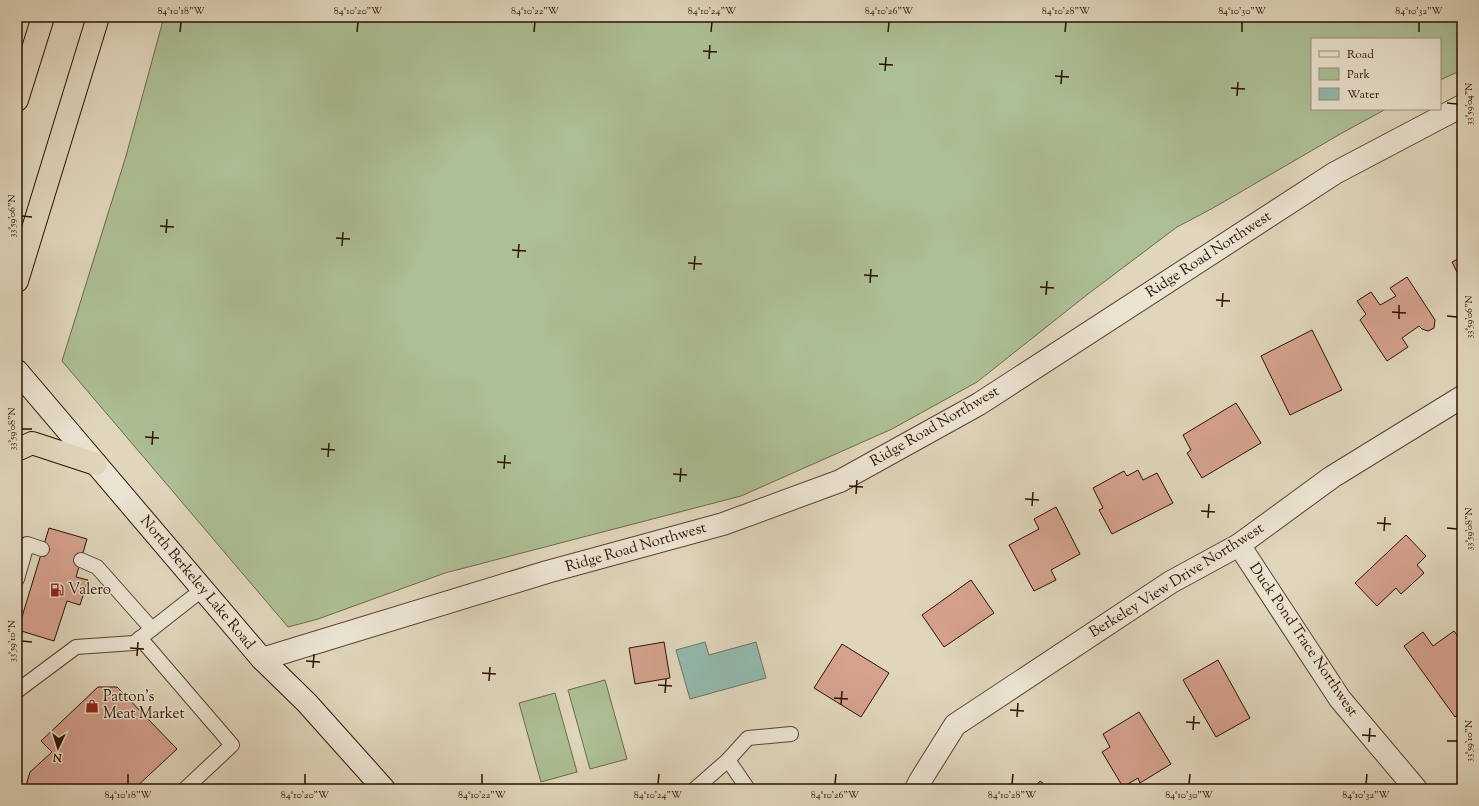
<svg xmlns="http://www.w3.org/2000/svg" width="1479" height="806" font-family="'Sorts Mill Goudy',serif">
<rect width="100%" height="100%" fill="#e0d6bc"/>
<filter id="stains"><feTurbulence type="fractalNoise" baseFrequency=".005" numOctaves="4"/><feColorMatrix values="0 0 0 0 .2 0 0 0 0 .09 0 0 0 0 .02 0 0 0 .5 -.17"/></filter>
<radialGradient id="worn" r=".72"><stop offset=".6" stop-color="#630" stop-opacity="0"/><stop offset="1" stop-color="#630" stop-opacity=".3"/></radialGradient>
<g fill="#adbf95" stroke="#6e684a">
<path d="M164,17H1462V70L1440,80V39H1312V109H1386L1342,133L1213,208L1177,227L1088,294L977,382L892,429L741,496L445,573L318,619L288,627L62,361L126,156Z"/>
<path d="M605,680L627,759L590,769L568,690Z"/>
<path d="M555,693L577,772L541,782L519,703Z"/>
</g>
<path fill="#94b9ae" stroke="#6b7668" d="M705,642L709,655L756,642L766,678L690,699L676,650Z"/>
<g fill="#d5a28e" stroke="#2e1100">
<path d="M1462,257V282L1452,262Z"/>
<path d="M1407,277L1435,320L1434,328L1428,331L1422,329L1419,326L1402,338L1408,347L1387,361L1360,320L1366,314L1357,301L1371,292L1380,305L1382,304L1396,296L1390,288Z"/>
<path d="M1312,330L1342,390L1290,415L1261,356Z"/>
<path d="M1236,403L1261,443L1202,478L1187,453L1191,450L1183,435Z"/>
<path d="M1138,470L1143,480L1157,473L1173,503L1112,534L1099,510L1103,508L1093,488L1124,471L1127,476Z"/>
<path d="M1056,507L1080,554L1051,570L1056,580L1034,591L1009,545L1039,529L1034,519Z"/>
<path d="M49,528L87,539L76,577L88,580L80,605L67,601L54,641L18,630Z"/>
<path d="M1406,535L1426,556L1417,565L1424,573L1401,594L1396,588L1377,606L1355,583Z"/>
<path d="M971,580L994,613L944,647L922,615Z"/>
<path d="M1454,631L1462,642V659L1459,662L1462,666V712L1455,717L1404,646L1423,632L1433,646Z"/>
<path d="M664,642L670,678L635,684L629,648Z"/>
<path d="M842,644L889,673L861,717L814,688Z"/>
<path d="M1218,660L1250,718L1216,737L1183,680Z"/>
<path d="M98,687H117L177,749L134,789H25L30,772L52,752L41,741Z"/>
<path d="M1139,712L1171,764L1140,783L1138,778L1123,787L1102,752L1110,747L1103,734Z"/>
<path d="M1040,781L1050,789H1033Z"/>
</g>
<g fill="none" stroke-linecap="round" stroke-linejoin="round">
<g stroke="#5a422f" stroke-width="16">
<g id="lane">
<path d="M81,560L97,567L152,629"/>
<path d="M17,579L27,544L42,549"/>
<path d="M140,638L232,745L185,789"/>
<path d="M17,691L76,647L134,643L203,589"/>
<path d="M728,760L748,738L791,734"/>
<path d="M695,789L728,760L748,789"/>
</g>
</g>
<g stroke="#5a422f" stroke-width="24">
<g id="street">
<path d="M1239,545L1340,699L1416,789"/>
<path d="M262,659L547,572L723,524L840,481L979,404L1335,173L1462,106"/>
<path d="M916,789L920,781L955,725L1171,582L1239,545L1332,477L1462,397"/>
</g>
</g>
<g stroke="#2e1100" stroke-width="24">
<path id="secondary" d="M17,371L262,659L307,703L384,789"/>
</g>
<g stroke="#2e1100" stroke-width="24">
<g id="highway">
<path d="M17,100L43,17"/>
<path d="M17,281L98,17"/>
<path d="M17,450L32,443L96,464"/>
</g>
</g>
<use href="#lane" stroke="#ebe4d3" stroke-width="14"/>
<use href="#street" stroke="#ebe4d3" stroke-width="22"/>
<use href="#secondary" stroke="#ebe4d3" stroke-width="22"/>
<use href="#highway" stroke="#e0d6bc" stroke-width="22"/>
</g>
<path fill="none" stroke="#2e1100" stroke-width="1.5" d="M180,32L181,22M357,32L358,22M534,32L535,22M711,32L712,22M888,32L889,22M1065,32L1066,22M1242,32V22M1419,32V22M703,51L717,52M709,59L710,45M879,64L893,65M885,71L886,57M1055,76L1069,77M1061,84L1062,70M1231,88L1245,89M1237,96L1238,82M1447,103L1457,104M22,216L32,217M160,226L174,227M166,233L167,219M336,238L350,239M342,246L343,232M512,250L526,251M518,258L519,244M688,263L702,264M694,270L695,256M864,275L878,276M870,283L871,269M1040,287L1054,288M1046,295L1047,281M1216,300L1230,301M1222,307L1223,293M1392,312L1406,313M1447,316L1457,317M1399,319V305M22,429H32M145,437L159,438M152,445L153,431M321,449L335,450M328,457L329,443M497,462L511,463M504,469L505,455M673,474L687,475M680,482L681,468M849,486L863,487M856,494L857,480M1025,499L1039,500M1032,506L1033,492M1201,511L1215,512M1208,518L1209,504M1377,523L1391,524M1447,528L1457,529M1384,531L1385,517M22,641L32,642M130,648L144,649M137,656L138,642M306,661L320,662M313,668L314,654M482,673L496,674M489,681L490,667M658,685L672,686M665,693L666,679M834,698L848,699M841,705L842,691M1010,710L1024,711M1017,717L1018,703M1186,722L1200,723M1193,730L1194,716M1362,735L1376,736M1447,741H1457M1369,742L1370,728M128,784V774M305,784V774M482,784V774M658,784L659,774M835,784L836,774M1012,784L1013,774M1189,784L1190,774M1366,784L1367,774"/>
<defs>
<g id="fuel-bare" transform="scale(1.08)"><path d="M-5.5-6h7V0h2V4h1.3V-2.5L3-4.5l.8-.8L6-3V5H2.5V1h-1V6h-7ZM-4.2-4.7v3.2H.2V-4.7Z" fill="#8f2418" stroke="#ebe4d3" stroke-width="2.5" paint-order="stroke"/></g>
<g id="shop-bare" transform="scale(1.08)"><path d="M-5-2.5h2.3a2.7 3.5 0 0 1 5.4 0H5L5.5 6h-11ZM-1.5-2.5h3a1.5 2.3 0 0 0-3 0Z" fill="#8f2418" stroke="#ebe4d3" stroke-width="2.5" paint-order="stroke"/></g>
</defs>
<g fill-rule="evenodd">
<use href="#fuel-bare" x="57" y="590"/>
<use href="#shop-bare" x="92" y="706"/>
</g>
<g text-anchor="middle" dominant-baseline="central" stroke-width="3" stroke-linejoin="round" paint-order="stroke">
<g font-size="15" fill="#2e1100" stroke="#ebe4d3">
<text transform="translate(1209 255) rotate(-33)">Ridge Road Northwest</text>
<text transform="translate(935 427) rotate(-30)">Ridge Road Northwest</text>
<text transform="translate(636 548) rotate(-16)">Ridge Road Northwest</text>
<text transform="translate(1177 581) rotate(-32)">Berkeley View Drive Northwest</text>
<text transform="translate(197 583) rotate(50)">North Berkeley Lake Road</text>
<text transform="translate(1303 640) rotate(56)">Duck Pond Trace Northwest</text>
</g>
<g font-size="15" fill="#2e1100" stroke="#ebe4d3" text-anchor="start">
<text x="68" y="590">Valero</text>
<text x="103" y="697">Patton's<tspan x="103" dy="17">Meat Market</tspan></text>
</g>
</g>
<rect width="1479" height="806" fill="none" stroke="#e0d6bc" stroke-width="44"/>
<rect x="1311" y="38" width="130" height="72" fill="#ebe4d3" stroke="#9f907f"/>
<rect x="1319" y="51" width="20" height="6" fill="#ebe4d3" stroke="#9f907f"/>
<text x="1347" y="58" font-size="12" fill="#2e1100">Road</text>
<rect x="1319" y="68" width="20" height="12" fill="#adbf95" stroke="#9f907f"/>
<text x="1347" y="78" font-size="12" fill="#2e1100">Park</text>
<rect x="1319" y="88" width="20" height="12" fill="#94b9ae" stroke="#9f907f"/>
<text x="1347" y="98" font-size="12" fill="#2e1100">Water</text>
<g transform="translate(58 748) rotate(184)" stroke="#ebe4d3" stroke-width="3" paint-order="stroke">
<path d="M0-3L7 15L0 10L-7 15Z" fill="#2e1100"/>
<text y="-6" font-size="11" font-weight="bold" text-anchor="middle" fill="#2e1100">N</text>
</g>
<rect x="22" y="22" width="1435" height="762" fill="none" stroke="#2e1100" stroke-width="1.5"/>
<g font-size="10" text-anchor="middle" fill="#2e1100">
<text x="181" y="14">84°10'18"W</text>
<text x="358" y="14">84°10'20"W</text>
<text x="535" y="14">84°10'22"W</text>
<text x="712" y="14">84°10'24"W</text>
<text x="889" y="14">84°10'26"W</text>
<text x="1066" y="14">84°10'28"W</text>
<text x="1242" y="14">84°10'30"W</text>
<text x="1419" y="14">84°10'32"W</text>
<text transform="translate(1468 104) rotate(-90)" y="4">33°59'04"N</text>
<text transform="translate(11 216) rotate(-90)" y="4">33°59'06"N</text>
<text transform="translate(1468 317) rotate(-90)" y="4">33°59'06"N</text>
<text transform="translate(11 429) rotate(-90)" y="4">33°59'08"N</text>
<text transform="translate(1468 529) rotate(-90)" y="4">33°59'08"N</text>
<text transform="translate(11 641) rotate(-90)" y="4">33°59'10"N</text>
<text transform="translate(1468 741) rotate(-90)" y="4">33°59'10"N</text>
<text x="128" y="798">84°10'18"W</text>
<text x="305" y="798">84°10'20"W</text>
<text x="482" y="798">84°10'22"W</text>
<text x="658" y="798">84°10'24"W</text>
<text x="835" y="798">84°10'26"W</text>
<text x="1012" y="798">84°10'28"W</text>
<text x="1189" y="798">84°10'30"W</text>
<text x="1366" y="798">84°10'32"W</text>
</g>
<rect width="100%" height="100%" filter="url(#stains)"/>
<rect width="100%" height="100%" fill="url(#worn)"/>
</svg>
